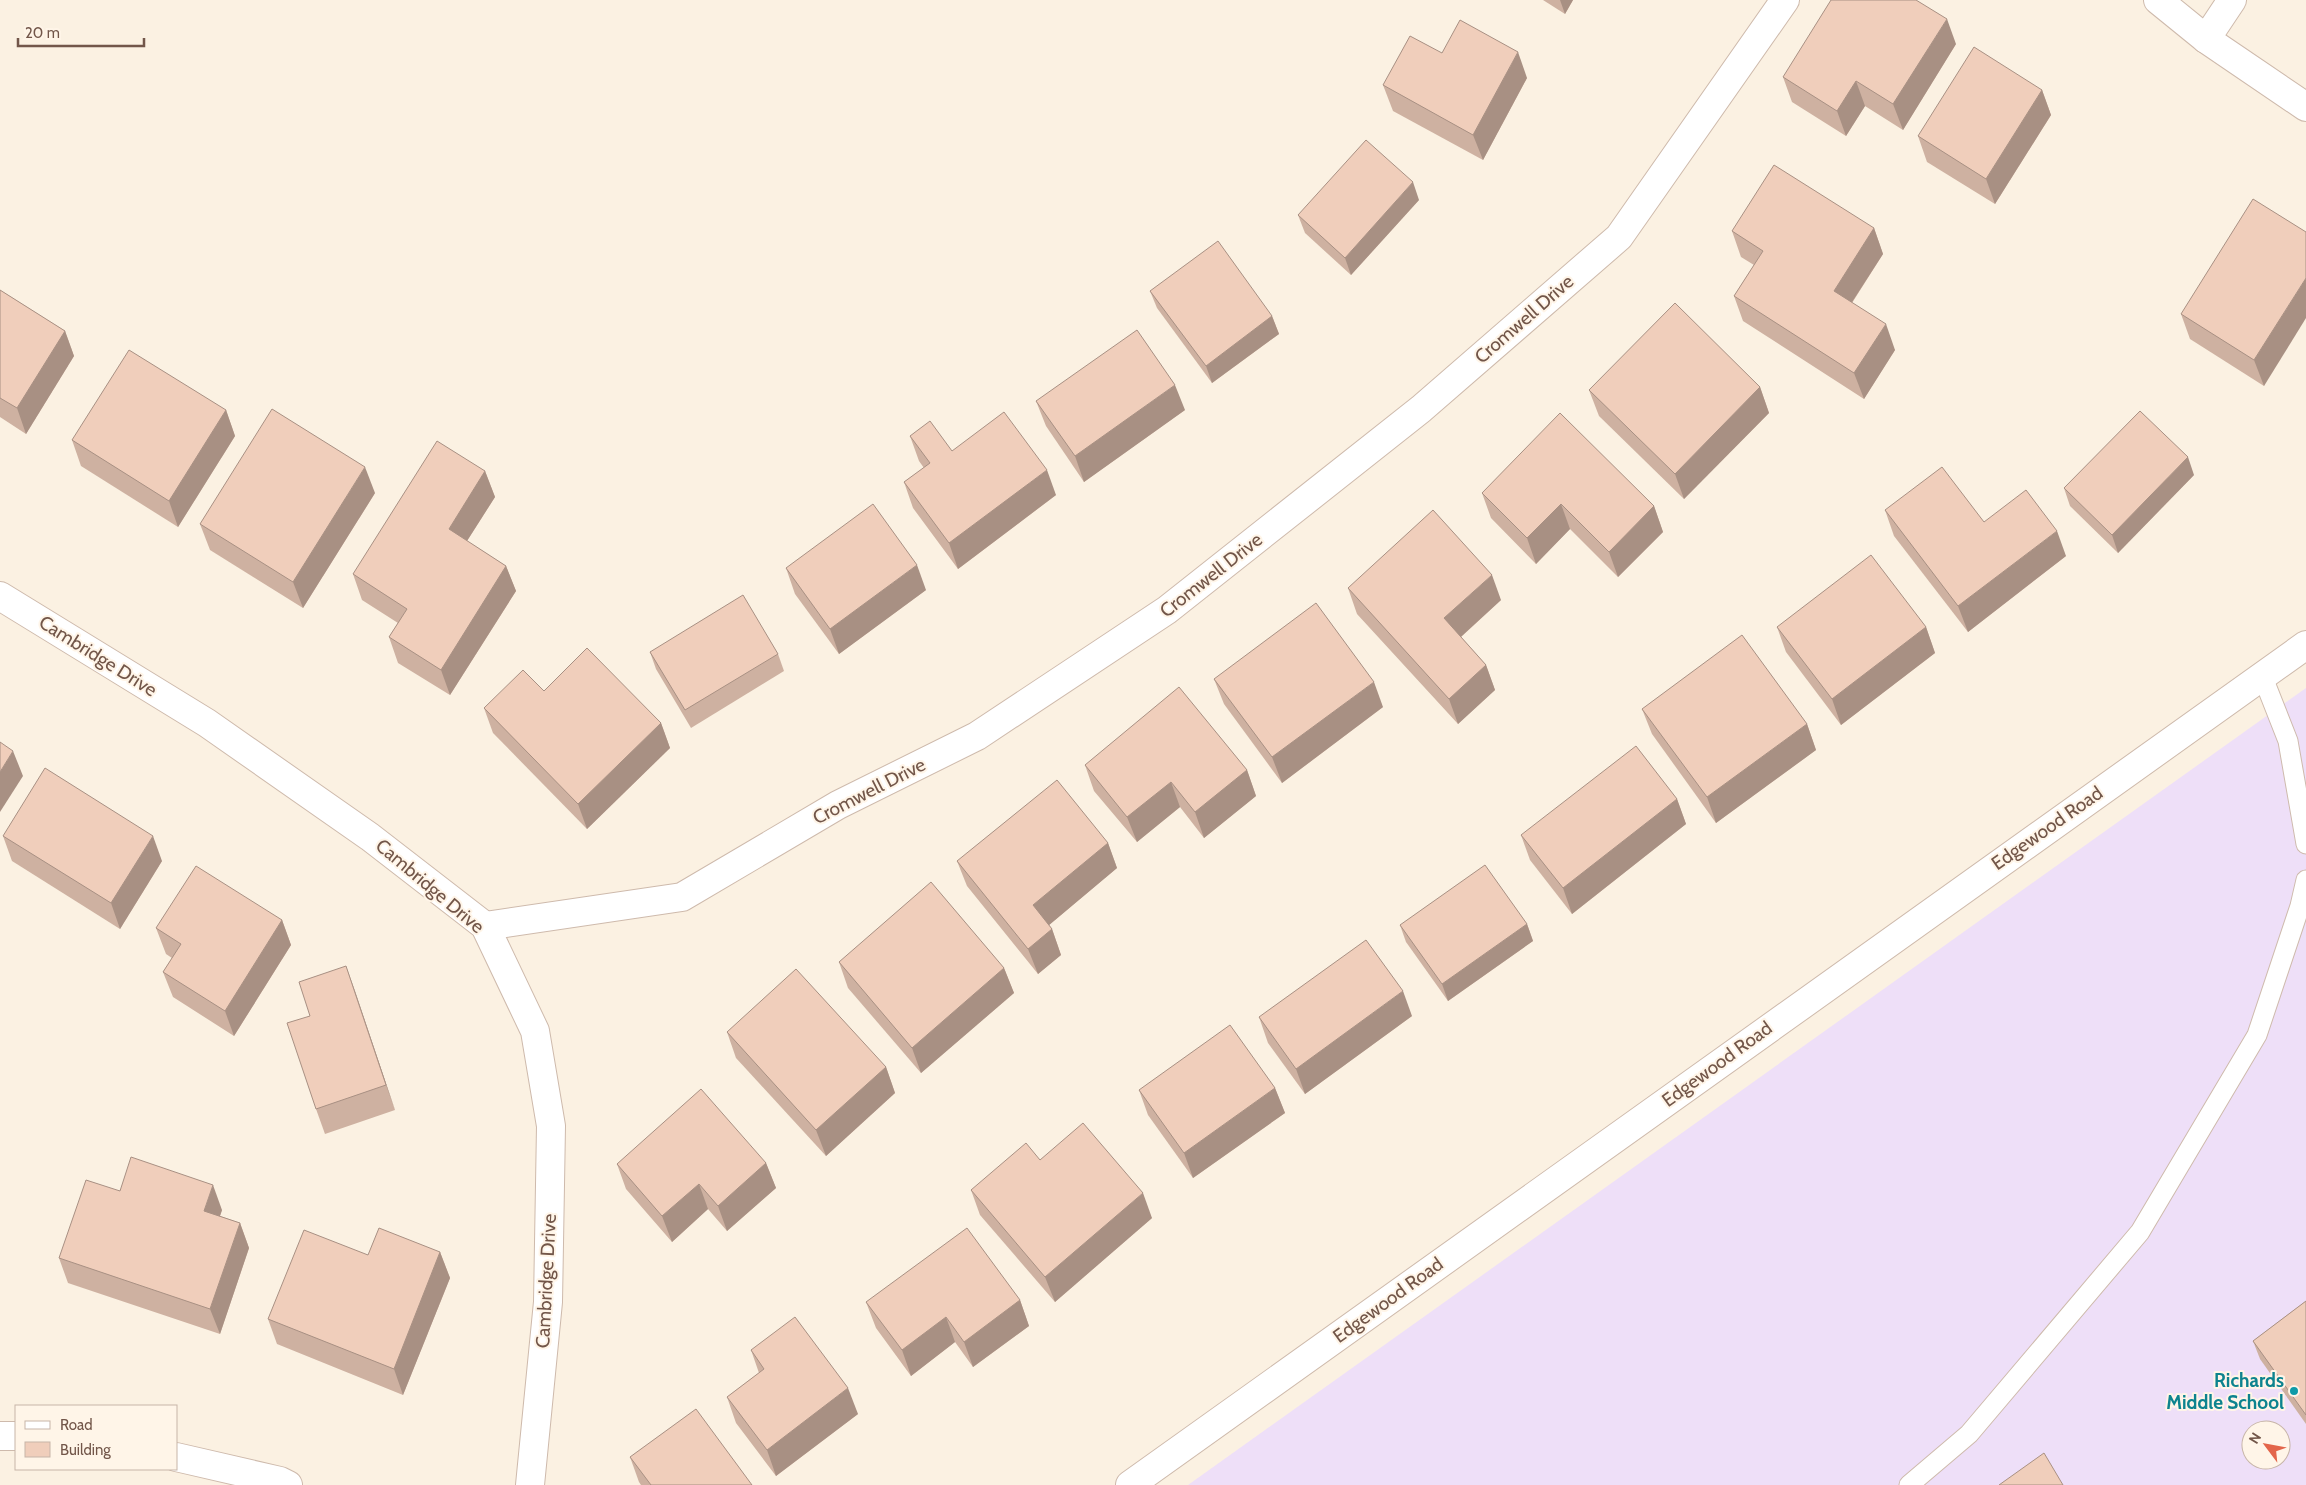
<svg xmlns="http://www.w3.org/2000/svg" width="2306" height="1485" font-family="Cabin,sans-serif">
<rect width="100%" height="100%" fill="#fbf1e2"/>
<path fill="#eedff8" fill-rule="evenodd" d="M2306,688V1485H1188L2275,710ZM2251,1430H2281V1460H2251Z"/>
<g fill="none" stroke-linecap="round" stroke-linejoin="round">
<g stroke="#cebaac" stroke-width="21">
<g id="service">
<path d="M2262,675L2288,741L2306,844"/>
<path d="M1909,1485L1969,1434L2140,1232L2257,1035L2300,906L2306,880"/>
</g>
</g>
<g stroke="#cebaac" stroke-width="30">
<g id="minor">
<path d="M2158,0L2206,39L2306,107"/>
<path d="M2206,39L2232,0"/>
<path d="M0,596L207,723L370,837L485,926L535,1031L551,1126L548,1302L530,1485"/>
<path d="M485,926L682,897L838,805L977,736L1167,610L1421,409L1619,237L1785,0"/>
</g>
</g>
<g stroke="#cebaac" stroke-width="30">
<g id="tertiary">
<path d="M0,1436H16"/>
<path d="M176,1457L280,1481L288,1485"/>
<path d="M1130,1485L2306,645"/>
</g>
</g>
<use href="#service" stroke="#fff" stroke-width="19"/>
<use href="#minor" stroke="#fff" stroke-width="28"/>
<use href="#tertiary" stroke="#fff" stroke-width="28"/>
</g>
<g fill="#ceb1a1">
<path d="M1543,0H1573L1565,14Z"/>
<path d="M1956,44L1903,130L1865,106L1846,136L1792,102L1783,77Z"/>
<path d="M1442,53L1527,78L1483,160L1393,111L1383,85Z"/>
<path d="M2042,90L2051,115L1995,204L1927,162L1918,136Z"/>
<path d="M1419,200L1351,275L1305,233L1298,215Z"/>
<path d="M1874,228L1883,254L1852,303L1895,350L1864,399L1743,321L1734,296L1754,265L1741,257L1732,231Z"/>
<path d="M2306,232L2264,386L2190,339L2181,314Z"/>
<path d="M0,290L65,331L74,356L26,434L0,417Z"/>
<path d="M1150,291L1272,316L1279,334L1212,383L1157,308Z"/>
<path d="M1760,387L1769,413L1684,499L1599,416L1589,390Z"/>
<path d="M1036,401L1185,410L1084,482L1046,426Z"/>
<path d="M226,410L235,436L178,527L81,466L72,440Z"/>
<path d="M910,436L952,451L1056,495L958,569L913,508L904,482L924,468L919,461Z"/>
<path d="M485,471L495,497L467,541L506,566L516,591L450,695L398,663L389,637L398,623L362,600L353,574Z"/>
<path d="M2194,475L2118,553L2070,506L2064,488Z"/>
<path d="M375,493L303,608L210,550L200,524Z"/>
<path d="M1482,493L1654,506L1663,532L1618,577L1570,529L1536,564L1491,518Z"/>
<path d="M1885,510L1984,522L2066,556L1968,632L1894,536Z"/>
<path d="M786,568L926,590L839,654L795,594Z"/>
<path d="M1348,588L1501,600L1461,637L1486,665L1495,690L1458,724L1357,614Z"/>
<path d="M1777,627H1926L1935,653L1841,725L1786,652Z"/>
<path d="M650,652L778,654L784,671L691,728L656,669Z"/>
<path d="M1214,679L1383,707L1282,783L1224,704Z"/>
<path d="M544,691L661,723L670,748L587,829L493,733L484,708Z"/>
<path d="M1642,709L1807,724L1816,750L1716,823L1652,734Z"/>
<path d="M1085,765L1247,770L1256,796L1204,838L1180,807L1137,842L1094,791Z"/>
<path d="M1677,799L1686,824L1572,914L1530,860L1521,835Z"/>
<path d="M3,836L162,861L120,929L12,861Z"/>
<path d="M1108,843L1117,868L1049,925L1052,929L1061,955L1038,974L967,886L957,861Z"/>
<path d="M282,920L291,945L234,1036L173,997L163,972L172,958L166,954L156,928Z"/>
<path d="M1527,924L1533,941L1448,1001L1406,942L1400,925Z"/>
<path d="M839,962L1004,968L1014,993L921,1073L848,988Z"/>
<path d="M346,966L395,1110L325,1134L316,1109L310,1016Z"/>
<path d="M1412,1016L1305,1094L1268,1043L1259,1017Z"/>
<path d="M727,1032L886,1067L895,1093L826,1156L736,1058Z"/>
<path d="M1275,1088L1285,1113L1193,1178L1148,1115L1139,1090Z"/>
<path d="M1040,1160L1152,1218L1055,1302L980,1215L971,1190Z"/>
<path d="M766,1163L776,1188L727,1231L708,1209L672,1242L626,1189L617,1164Z"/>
<path d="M120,1191L222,1210L220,1216L240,1223L249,1248L220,1334L68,1283L59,1258Z"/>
<path d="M440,1252L450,1278L403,1395L277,1344L268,1319L368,1255Z"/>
<path d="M1020,1300L1029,1326L973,1367L955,1342L911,1376L876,1328L866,1302Z"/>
<path d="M2306,1301V1424L2260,1359L2253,1341Z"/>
<path d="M751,1350L858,1414L776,1476L736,1423L727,1397L759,1373Z"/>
<path d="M630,1457L752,1485H641L639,1482Z"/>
</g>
<g fill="#a89083">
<path d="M1560,0H1573L1565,14Z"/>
<path d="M1947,19L1956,44L1903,130L1893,104Z"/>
<path d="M1518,52L1527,78L1483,160L1473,135Z"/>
<path d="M1856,81L1865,106L1846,136L1837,111Z"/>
<path d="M2042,90L2051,115L1995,204L1986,179Z"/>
<path d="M1413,182L1419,200L1351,275L1345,258Z"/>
<path d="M1874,228L1883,254L1843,316L1834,291Z"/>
<path d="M2306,278V318L2264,386L2254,360Z"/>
<path d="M1272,316L1279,334L1212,383L1206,366Z"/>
<path d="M1886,324L1895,350L1864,399L1854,373Z"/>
<path d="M65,331L74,356L26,434L17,408Z"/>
<path d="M1175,385L1185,410L1084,482L1075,456Z"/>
<path d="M1760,387L1769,413L1684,499L1675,474Z"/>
<path d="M226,410L235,436L178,527L169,501Z"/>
<path d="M2188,457L2194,475L2118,553L2112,535Z"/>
<path d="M365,467L375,493L303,608L293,582Z"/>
<path d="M1047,470L1056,495L958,569L949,543Z"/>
<path d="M485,471L495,497L458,555L449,529Z"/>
<path d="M1561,504L1570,529L1536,564L1527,538Z"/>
<path d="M1654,506L1663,532L1618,577L1609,552Z"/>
<path d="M2057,531L2066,556L1968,632L1958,606Z"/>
<path d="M917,565L926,590L839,654L830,629Z"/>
<path d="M506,566L516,591L450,695L441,670Z"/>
<path d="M1492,575L1501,600L1453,644L1444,618Z"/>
<path d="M1926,627L1935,653L1841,725L1832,699Z"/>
<path d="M1486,665L1495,690L1458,724L1449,699Z"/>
<path d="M1374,682L1383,707L1282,783L1272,757Z"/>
<path d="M661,723L670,748L587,829L578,804Z"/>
<path d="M1807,724L1816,750L1716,823L1707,797Z"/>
<path d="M13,751L23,776L0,812V772Z"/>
<path d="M1247,770L1256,796L1204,838L1195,812Z"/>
<path d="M1171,782L1180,807L1137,842L1127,817Z"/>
<path d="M1677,799L1686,824L1572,914L1563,888Z"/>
<path d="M153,836L162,861L120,929L111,903Z"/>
<path d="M1108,843L1117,868L1042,931L1033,905Z"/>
<path d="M282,920L291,945L234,1036L225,1011Z"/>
<path d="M1527,924L1533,941L1448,1001L1442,984Z"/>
<path d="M1052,929L1061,955L1038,974L1028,949Z"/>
<path d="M346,966L355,991L395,1110L386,1085Z"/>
<path d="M1004,968L1014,993L921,1073L912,1048Z"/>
<path d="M1403,991L1412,1016L1305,1094L1296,1069Z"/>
<path d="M886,1067L895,1093L826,1156L816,1130Z"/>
<path d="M1275,1088L1285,1113L1193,1178L1184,1153Z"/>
<path d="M766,1163L776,1188L727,1231L718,1206Z"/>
<path d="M699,1184L708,1209L672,1242L662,1216Z"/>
<path d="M213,1185L222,1210L213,1236L204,1211Z"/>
<path d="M1143,1193L1152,1218L1055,1302L1045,1277Z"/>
<path d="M240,1223L249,1248L220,1334L210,1309Z"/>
<path d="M440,1252L450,1278L403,1395L394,1369Z"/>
<path d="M1020,1300L1029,1326L973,1367L964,1342Z"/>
<path d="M946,1317L955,1342L911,1376L902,1350Z"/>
<path d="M848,1388L858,1414L776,1476L767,1450Z"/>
</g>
<g fill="#f0cebb" stroke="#a89083">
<path d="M1831,0H1916L1947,19L1893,104L1856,81L1837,111L1783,77Z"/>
<path d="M1460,20L1518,52L1473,135L1383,85L1410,36L1442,53Z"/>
<path d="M1974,47L2042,90L1986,179L1918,136Z"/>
<path d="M1366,140L1413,182L1345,258L1298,215Z"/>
<path d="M1774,165L1874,228L1834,291L1886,324L1854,373L1734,296L1763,251L1732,231Z"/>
<path d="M2253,199L2306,232V278L2254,360L2181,314Z"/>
<path d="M1218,241L1272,316L1206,366L1150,291Z"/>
<path d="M0,290L65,331L17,408L0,398Z"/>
<path d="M1675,303L1760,387L1675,474L1589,390Z"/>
<path d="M1137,330L1175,385L1075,456L1036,401Z"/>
<path d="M129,350L226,410L169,501L72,440Z"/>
<path d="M272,409L365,467L293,582L200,524Z"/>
<path d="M2140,411L2188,457L2112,535L2064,488Z"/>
<path d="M1004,412L1047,470L949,543L904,482L930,463L910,436L930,421L952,451Z"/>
<path d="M1560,413L1654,506L1609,552L1561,504L1527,538L1482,493Z"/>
<path d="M437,441L485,471L449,529L506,566L441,670L389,637L407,609L353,574Z"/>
<path d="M1942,467L1984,522L2026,490L2057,531L1958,606L1885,510Z"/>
<path d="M873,504L917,565L830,629L786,568Z"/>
<path d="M1433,510L1492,575L1444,618L1486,665L1449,699L1348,588Z"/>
<path d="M1871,555L1926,627L1832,699L1777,627Z"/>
<path d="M743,595L778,654L685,710L650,652Z"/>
<path d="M1316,603L1374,682L1272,757L1214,679Z"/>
<path d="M1742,635L1807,724L1707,797L1642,709Z"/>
<path d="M587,648L661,723L578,804L484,708L523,670L544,691Z"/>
<path d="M1179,687L1247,770L1195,812L1171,782L1127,817L1085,765Z"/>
<path d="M0,742L13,751L0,772Z"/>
<path d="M1636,746L1677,799L1563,888L1521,835Z"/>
<path d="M45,768L153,836L111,903L3,836Z"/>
<path d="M1057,780L1108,843L1033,905L1052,929L1028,949L957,861Z"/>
<path d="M1485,865L1527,924L1442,984L1400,925Z"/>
<path d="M196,866L282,920L225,1011L163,972L181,944L156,928Z"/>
<path d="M931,882L1004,968L912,1048L839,962Z"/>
<path d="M1366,940L1403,991L1296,1069L1259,1017Z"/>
<path d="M346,966L386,1085L316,1109L287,1023L310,1016L299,982Z"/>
<path d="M796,969L886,1067L816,1130L727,1032Z"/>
<path d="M1230,1025L1275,1088L1184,1153L1139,1090Z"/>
<path d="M701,1089L766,1163L718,1206L699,1184L662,1216L617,1164Z"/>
<path d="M1083,1123L1143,1193L1045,1277L971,1190L1026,1143L1040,1160Z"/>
<path d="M131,1157L213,1185L204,1211L240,1223L210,1309L59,1258L86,1180L120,1191Z"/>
<path d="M379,1228L440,1252L394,1369L268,1319L304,1230L368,1255Z"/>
<path d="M967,1228L1020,1300L964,1342L946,1317L902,1350L866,1302Z"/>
<path d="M2306,1301V1415L2253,1341Z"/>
<path d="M795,1317L848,1388L767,1450L727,1397L764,1369L751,1350Z"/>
<path d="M696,1409L752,1485H651L630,1457Z"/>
<path d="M2044,1453L2063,1485H1999Z"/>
</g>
<circle fill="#0f9aa8" stroke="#fff5e8" stroke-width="2" cx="2294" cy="1391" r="5"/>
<g text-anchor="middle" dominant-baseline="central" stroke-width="4" stroke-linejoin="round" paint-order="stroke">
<g font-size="19" fill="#725649" stroke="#fff5e8">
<text transform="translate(1524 319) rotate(-41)">Cromwell Drive</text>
<text transform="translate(1211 575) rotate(-38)">Cromwell Drive</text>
<text transform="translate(98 656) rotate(32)">Cambridge Drive</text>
<text transform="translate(869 791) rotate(-27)">Cromwell Drive</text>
<text transform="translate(2047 828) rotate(-35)">Edgewood Road</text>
<text transform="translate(430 886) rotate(40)">Cambridge Drive</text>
<text transform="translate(1717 1064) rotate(-36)">Edgewood Road</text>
<text transform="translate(546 1281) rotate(-87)">Cambridge Drive</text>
<text transform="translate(1388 1300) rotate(-36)">Edgewood Road</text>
</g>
<g font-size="19" font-weight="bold" fill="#0d838f" stroke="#fff5e8" text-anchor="end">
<text x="2284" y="1380">Richards<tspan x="2284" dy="22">Middle School</tspan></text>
</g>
</g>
<rect x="15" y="1405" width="162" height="65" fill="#fff5e8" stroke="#c7b5a8"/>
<rect x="25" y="1421" width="25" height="8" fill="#ffffff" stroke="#c7b5a8"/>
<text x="60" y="1430" font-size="15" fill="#725649">Road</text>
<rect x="25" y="1442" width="25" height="15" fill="#f0cebb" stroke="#c7b5a8"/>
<text x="60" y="1455" font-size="15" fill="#725649">Building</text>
<g transform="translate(2266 1445) rotate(302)"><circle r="24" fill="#fff5e8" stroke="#c7b5a8"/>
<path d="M0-4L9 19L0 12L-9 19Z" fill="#e3654a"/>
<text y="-8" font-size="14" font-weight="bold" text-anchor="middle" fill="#725649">N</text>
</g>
<path d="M18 38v8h126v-8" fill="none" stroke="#725649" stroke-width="2.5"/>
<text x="25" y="38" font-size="15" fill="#725649" stroke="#fff5e8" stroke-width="4" paint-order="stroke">20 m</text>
</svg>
